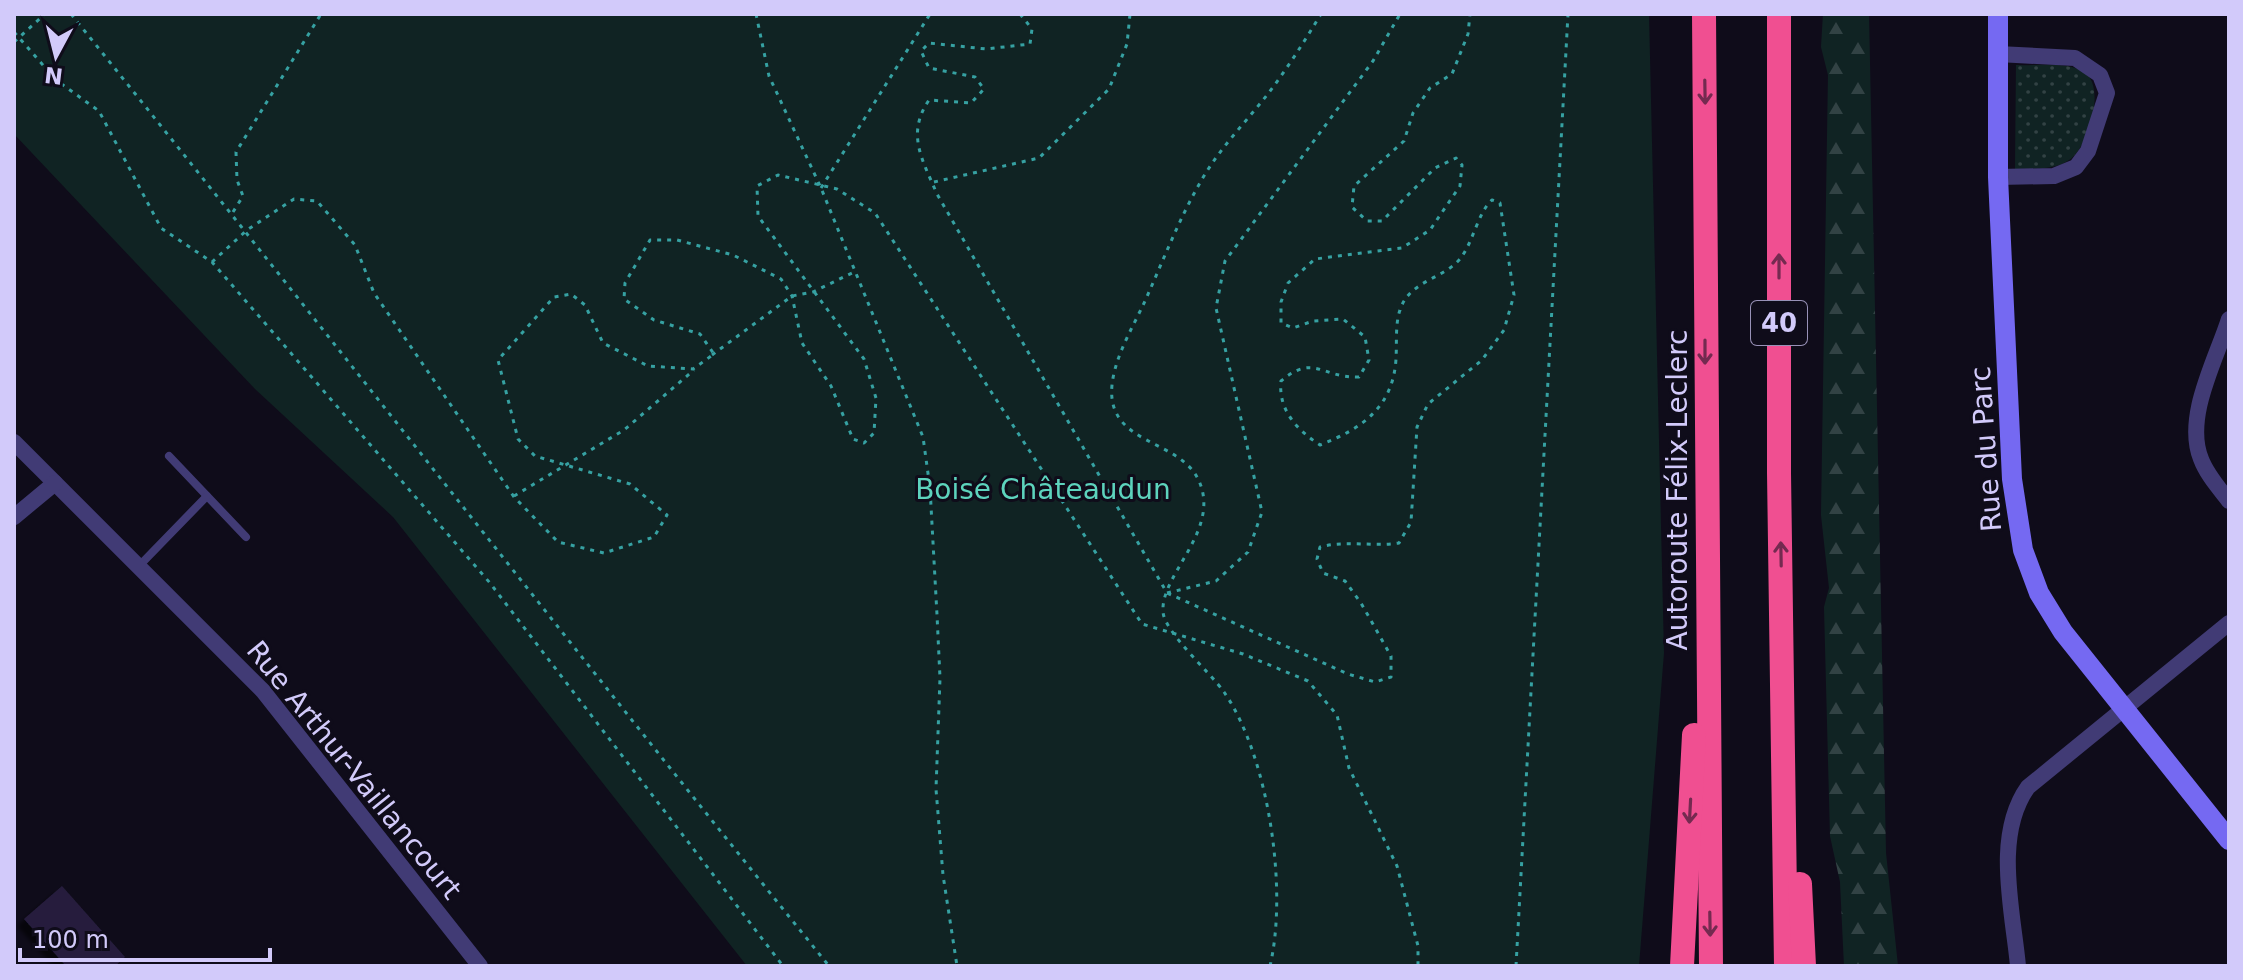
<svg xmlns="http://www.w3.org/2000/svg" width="2243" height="980" font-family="'DejaVu Sans',sans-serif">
<defs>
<pattern id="grass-dots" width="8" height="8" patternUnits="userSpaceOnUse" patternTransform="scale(2)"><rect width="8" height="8" fill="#102323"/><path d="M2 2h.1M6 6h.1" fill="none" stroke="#324244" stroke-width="1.8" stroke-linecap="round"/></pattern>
<pattern id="forest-firs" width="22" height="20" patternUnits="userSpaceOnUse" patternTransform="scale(2)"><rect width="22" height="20" fill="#102323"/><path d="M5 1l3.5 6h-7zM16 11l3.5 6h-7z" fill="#324244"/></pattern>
<filter id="shadow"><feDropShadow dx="-7" dy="7" stdDeviation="2" flood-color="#0009"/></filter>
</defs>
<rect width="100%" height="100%" fill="#0f0c1a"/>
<path fill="url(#grass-dots)" d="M2016,65C2037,66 2066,61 2084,72C2107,86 2088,149 2069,160C2054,171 2032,168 2015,169Z"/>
<path fill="url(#forest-firs)" d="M1823,14H1869L1886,853L1898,966H1844L1840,882L1830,836L1824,607L1829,588L1821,515L1828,75L1821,47Z"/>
<path fill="#102323" d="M14,14H1649L1664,653L1639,966H747L393,517L255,389L14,134Z"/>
<path fill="#261e3d" filter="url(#shadow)" d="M62,886L125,957L115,966H66L24,919Z"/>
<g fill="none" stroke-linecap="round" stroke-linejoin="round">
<g stroke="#36a1a2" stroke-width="3" stroke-dasharray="4 6" stroke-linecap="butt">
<path d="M71,14C326,330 574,651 829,966"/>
<path d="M756,14L769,76L821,188L923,437L930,488L937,615L940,678L936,789L943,875L957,966"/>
<path d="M1020,14L1032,29L1030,44L986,49L929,43L921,51L929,68L975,77L984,89L971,103L929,100C906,134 922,159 937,194L1167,593L1348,674L1375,682L1391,677V656L1361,603L1345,581L1323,573L1317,559L1320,547C1346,540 1371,547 1399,543L1411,522L1417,427L1428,404L1482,360L1504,330L1514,295L1500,203L1492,200C1478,212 1473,243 1460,259C1443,279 1409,281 1400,310C1395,324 1397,344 1396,359C1393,408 1361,429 1320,445C1297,430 1278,410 1281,381C1314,353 1321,378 1359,377L1369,360L1365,337L1343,319L1313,321L1293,328L1281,323V302L1288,283L1315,259L1402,248L1430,230L1460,186L1462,165L1456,158L1435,168L1382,221H1367L1352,207L1354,186L1404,141L1413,113L1430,88L1452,74L1468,34L1470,14"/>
<path d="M14,32L56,80L99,111L161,228L212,262L490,583L783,966"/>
<path d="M14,42L45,14"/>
<path d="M934,182L1039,158L1109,89L1127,44L1130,14"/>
<path d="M821,188L930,14"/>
<path d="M233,212L243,196L237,180L236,152L321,14"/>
<path d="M212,262L247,230L294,199L317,201L355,245L374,293L514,497L558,542L604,553L654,537L667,515L630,484L535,456L518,439L498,360L554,297L571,294L585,305L603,343L648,366L693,369L714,354L700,334L654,320L624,299L625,283L650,240H677L733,255L781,279L792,296L802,343L831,386L853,439L864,443L874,433L876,398L864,359L758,216L757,186L778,175L837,189L875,213L1142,624L1243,654L1308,681L1337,715L1349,768L1397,866L1418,946V966"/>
<path d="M712,355L792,296L813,292L856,271"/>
<path d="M514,496L624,430L694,370"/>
<path d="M1167,593L1216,581L1248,552L1262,512L1216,308L1225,261L1373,61L1400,14"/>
<path d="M1270,966C1288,890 1269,757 1224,692C1210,672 1163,631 1163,611C1161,574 1221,530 1199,481C1180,438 1106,446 1112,385C1115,356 1133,327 1145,301C1163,261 1179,219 1201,181C1219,149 1245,123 1267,95C1287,69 1304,42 1321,14"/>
<path d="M1516,966L1568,14"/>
</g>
<g stroke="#413b75" stroke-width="8">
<path d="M169,456L246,537"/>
<path d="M139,566L207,496"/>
</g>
<g stroke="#413b75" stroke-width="16">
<path d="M1998,177L2054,176L2076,167L2088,151L2107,93L2100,75L2075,58L1998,54"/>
<path d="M2229,319C2216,360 2184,417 2201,459C2207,475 2219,488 2229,501"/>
<path d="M14,442L263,691L480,966"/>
<path d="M14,517L55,483"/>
<path d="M2018,966C2013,911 1993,836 2028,787L2229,623"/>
</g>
<path stroke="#7569f2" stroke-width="20" d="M1998,14V177L2012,479L2023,550L2039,593L2063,632L2229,840"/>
<g stroke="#f04f91" stroke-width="24">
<path d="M1704,14L1711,966"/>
<path d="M1779,14V473L1786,966"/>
<path d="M1800,884L1804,966"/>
<path d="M1682,966L1694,735"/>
</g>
</g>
<defs><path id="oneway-shaft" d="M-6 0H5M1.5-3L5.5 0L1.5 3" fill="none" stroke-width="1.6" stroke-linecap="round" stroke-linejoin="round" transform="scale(2)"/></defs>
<g stroke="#742a50">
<use href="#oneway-shaft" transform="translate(1705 92) rotate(89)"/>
<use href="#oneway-shaft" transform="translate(1779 266) rotate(-90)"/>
<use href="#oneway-shaft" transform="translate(1705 352) rotate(90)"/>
<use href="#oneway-shaft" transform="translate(1781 554) rotate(-91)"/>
<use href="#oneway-shaft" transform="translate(1690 811) rotate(93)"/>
<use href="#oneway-shaft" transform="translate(1710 924) rotate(89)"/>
</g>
<g text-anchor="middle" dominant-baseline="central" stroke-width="6" stroke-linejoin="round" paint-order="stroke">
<rect fill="#0f0c1a" stroke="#9891b7" stroke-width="2" x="1751" y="301" width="56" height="44" rx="6"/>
<g font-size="26" font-weight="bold" fill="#d2cafa">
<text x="1779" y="323">40</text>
</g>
<g font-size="28" fill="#d2cafa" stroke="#0f0c1a">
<text transform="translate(1986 449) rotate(-94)">Rue du Parc</text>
<text transform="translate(1677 490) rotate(-90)">Autoroute Félix-Leclerc</text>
<text transform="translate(354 770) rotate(51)">Rue Arthur-Vaillancourt</text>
</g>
<g font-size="28" fill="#5dd3bd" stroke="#0f0c1a">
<text x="1043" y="489">Boisé Châteaudun</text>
</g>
</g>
<rect width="2243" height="980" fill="none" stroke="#d2cafa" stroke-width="32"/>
<g transform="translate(56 56) rotate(187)" stroke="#0f0c1a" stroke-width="6" paint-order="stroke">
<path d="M0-6L14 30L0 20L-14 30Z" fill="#d2cafa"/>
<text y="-12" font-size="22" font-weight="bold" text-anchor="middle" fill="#d2cafa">N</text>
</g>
<path d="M20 948v12h250v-12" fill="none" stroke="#d2cafa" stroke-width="4"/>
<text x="32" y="948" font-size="24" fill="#d2cafa" stroke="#0f0c1a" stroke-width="6" paint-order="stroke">100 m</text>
</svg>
